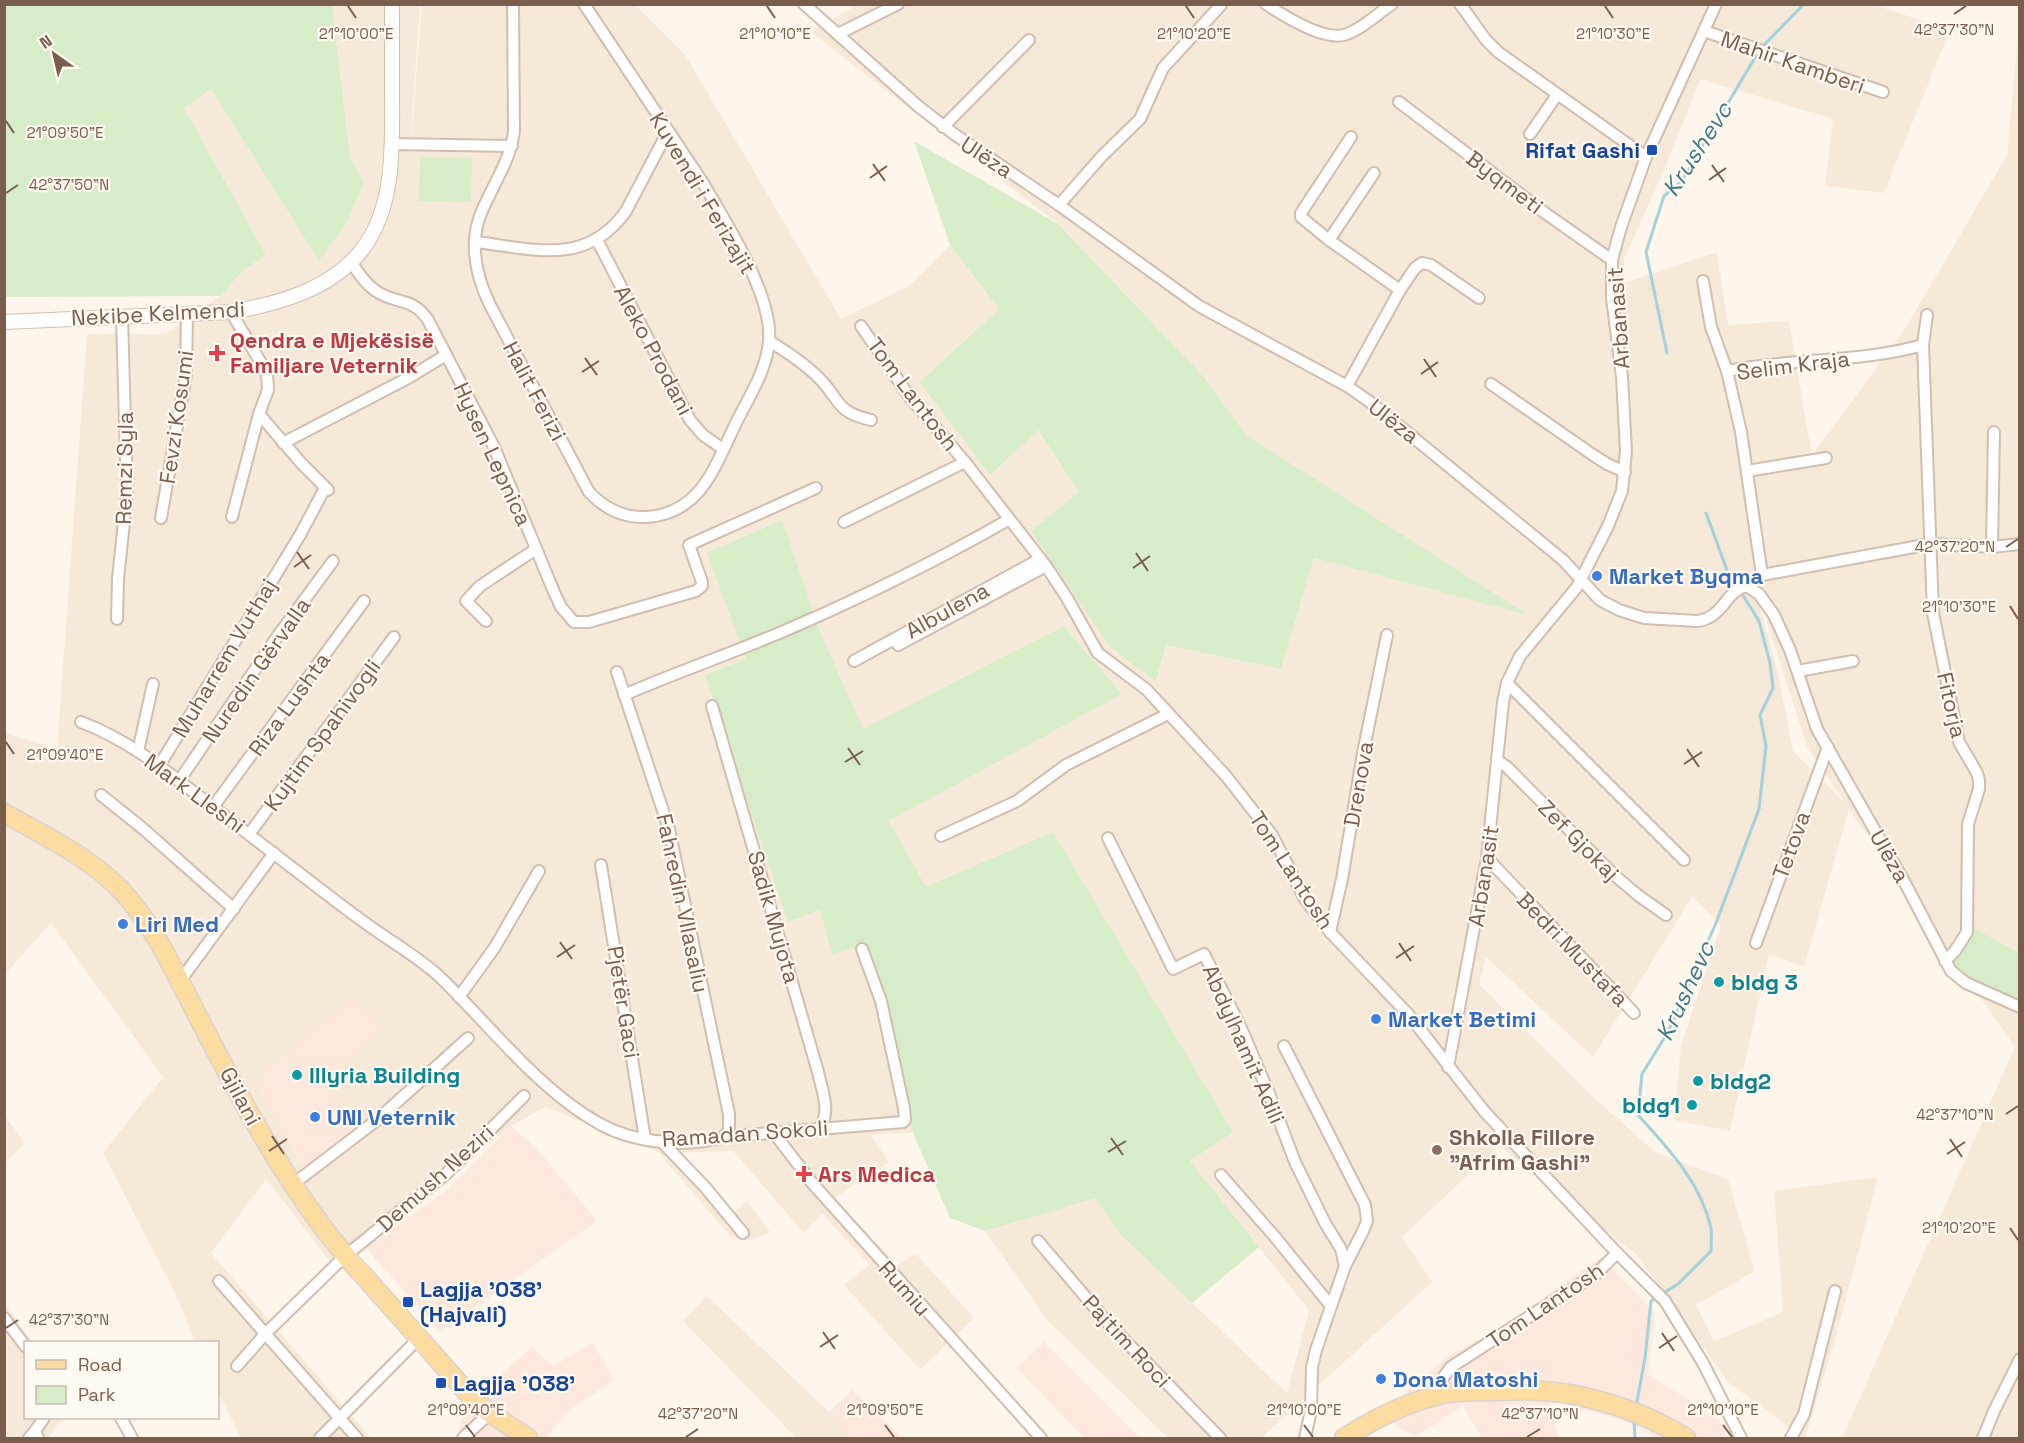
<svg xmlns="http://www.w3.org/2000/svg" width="2024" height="1443" font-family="'Space Grotesk',sans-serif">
<rect width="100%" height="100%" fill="#fef6eb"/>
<g fill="#f6e9d8" fill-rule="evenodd">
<path d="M858,4H1872L1950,30L1884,193L1825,186L1833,119L1701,79L1658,184L1624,259V283L1717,252L1728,325L1789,321L1812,455L1905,329L2007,155L2019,25V1438H1842L2015,1047L1849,809L1804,967L1769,954L1730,1131L1674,1120L1681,1046L1721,925L1692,897L1593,1057L1486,957L1479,984L1590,1094L1656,1153L1728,1179L1755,1271L1696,1305L1714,1341L1783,1312L1774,1191L1878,1177L1835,1340L1805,1438H1803L1728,1382L1637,1255L1499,1146L1402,1237L1432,1282L1261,1438H1168L1047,1320L985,1231L1095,1197L1120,1234L1287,1393L1309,1310L1190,1161L1233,1131L925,888L889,820L1122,694L1064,626L863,730L788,922L820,910L865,945L913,1133L871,1135L889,1162L834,1198L897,1265L916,1254L974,1318L920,1370L844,1285L870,1265L822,1214L804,1233L733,1151L677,1153L734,1213L747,1201L770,1232L752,1240L731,1237L658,1152L545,1107L511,1126L366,1248L335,1268L266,1179L211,1253L371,1438H241L218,1392V1342H195L176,1295L103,1153L163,1077L51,923L5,974V733L57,749L87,334H165L220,296L245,269L266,255L184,108L211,89L319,261L346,224L364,183L350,157L332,5H420L407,190L422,5H635L686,56L841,319L909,286L950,245L999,309L920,382L1037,429L1079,492L1031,532L1157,681L1166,645L1281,669L1314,558L1525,614L1246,435L1203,376L1058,224L811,32ZM1750,570L1808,749L1846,804L1793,751L1778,674Z"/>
<path d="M5,1116L25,1143L5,1163Z"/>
<path d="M707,1296L829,1412L851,1438H796L683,1321Z"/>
<path d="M4,1303L32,1342H26V1418H63L48,1438H5Z"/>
</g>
<g fill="#fee8de">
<path d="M351,998L386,1028L323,1084L362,1126L303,1170L254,1080Z"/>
<path d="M511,1126L538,1150L597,1221L440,1331L366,1248L447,1190Z"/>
<path d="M1601,1257L1655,1313L1648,1374L1719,1420L1727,1438H1656L1623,1420L1548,1400L1559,1438H1482L1463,1406L1417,1436L1397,1427L1393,1408L1405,1393L1447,1357L1503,1326Z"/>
<path d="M1044,1342L1140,1438H1084L1017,1368Z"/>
<path d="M593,1343L614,1380L568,1411L546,1438H456L459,1436L462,1409L532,1347L553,1366Z"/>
<path d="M852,1390L902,1438H851L829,1412Z"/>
</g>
<g fill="#d6edc7">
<path d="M4,5H332L350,157L364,183L346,224L319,261L211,89L184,108L266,255L245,269L220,296L5,297Z"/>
<path d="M914,141L1058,224L1203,376L1246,435L1528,615L1314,558L1281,669L1166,645L1156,682L1110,647L1031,531L1079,492L1038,430L990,475L920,382L999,309L950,245Z"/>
<path d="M420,157L472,158L471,202L419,201Z"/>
<path d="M782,520L820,632L863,729L1064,626L1122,694L889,821L926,887L1053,832L1233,1132L1190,1161L1259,1247L1192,1303L1120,1234L1095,1198L985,1231L950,1218L913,1133L866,945L832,954L820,910L788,922L705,675L746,659L707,553Z"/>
<path d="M1970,926L2019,953V1003L1976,986L1954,970L1953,957Z"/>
</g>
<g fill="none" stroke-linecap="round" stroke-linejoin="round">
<g stroke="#a2d2dc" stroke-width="3">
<path d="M1764,45L1804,4"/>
<path d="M1667,353L1646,252L1664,196L1681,182L1756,56"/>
<path d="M1662,1294L1678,1284L1711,1251C1711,1244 1712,1235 1711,1228C1701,1183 1668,1148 1638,1115L1642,1074L1668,1032L1716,923L1759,809L1766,746L1760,715L1773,688L1770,663L1759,621L1727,570L1706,513"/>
<path d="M1636,1407L1645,1358L1651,1301L1656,1298"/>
<path d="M1634,1419L1635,1438"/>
</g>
<g stroke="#d2beae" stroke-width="14">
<g id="minor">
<path d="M513,4L514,131C510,163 491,187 480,216C469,246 477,278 490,305L589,492C604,508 623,518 646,517C702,514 715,465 737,421C749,397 767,369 769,341C773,295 726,223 703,183L584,4"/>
<path d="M804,4L918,106L954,134L1059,205L1199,306L1347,386L1370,402L1563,560L1600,600L1619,610L1644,618L1697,621C1724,618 1725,590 1747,586L1759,594L1774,615L1790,650L1817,729L1906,885L1951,971L1966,983L2020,1007"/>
<path d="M1266,4C1284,16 1322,40 1344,35C1361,30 1377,14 1392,4"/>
<path d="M1460,4L1486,40L1498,52L1646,157"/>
<path d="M1704,31L1883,92"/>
<path d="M838,34L898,4"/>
<path d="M1399,102L1545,213L1612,260"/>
<path d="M943,127L1029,40"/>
<path d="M1530,134L1557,95"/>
<path d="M392,144L512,146"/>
<path d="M1059,205L1102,156L1140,119L1163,68L1221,5"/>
<path d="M597,240L690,420L703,435L723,449"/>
<path d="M1329,240L1374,173"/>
<path d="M476,242C534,249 586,267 626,211L668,131"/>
<path d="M351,262C358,272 365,284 376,291C396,305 412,296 428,320L494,447L554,592L561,607L574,622H589L696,591L702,586V582L689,545L816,488"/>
<path d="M1703,281L1711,327L1727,371"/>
<path d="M1400,290L1415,268L1422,263L1431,265L1479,298"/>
<path d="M231,312L267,373L268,390L259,414L232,517"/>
<path d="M1927,315L1923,345L1933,613L1959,742L1977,773L1979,780V789L1968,824L1967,932L1955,951L1945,961"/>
<path d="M861,326L909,396L965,462L1046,566L1067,598L1098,653L1147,690L1226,776L1272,835L1305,899L1330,932L1408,1014L1484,1111L1617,1253L1665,1301L1703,1363L1741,1438"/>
<path d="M769,341C787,352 804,363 818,377C841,400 835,412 871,420"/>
<path d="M1491,384L1593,455L1607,464L1625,472"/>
<path d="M1347,386L1400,290L1329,240L1301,217V213L1351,137"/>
<path d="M259,414L302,464L328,490"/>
<path d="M283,443L408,378L446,355"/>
<path d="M1747,471L1826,458"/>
<path d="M161,518L186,374L187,315"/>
<path d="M844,522L965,462"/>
<path d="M1992,547L1994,432"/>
<path d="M1762,575L1741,432L1727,371C1791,358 1859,363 1923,345"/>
<path d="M1747,586L1762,575L1930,544L1992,547L2020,544"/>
<path d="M117,619L118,579L127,493L122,317"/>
<path d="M486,621L466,601L480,586L536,549"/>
<path d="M898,645L1046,566"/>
<path d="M854,661L1040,559"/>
<path d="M1798,671L1853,661"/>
<path d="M617,672L669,829L729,1114V1131L723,1137"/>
<path d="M1507,683L1684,860"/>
<path d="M624,695C679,671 736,652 791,628C865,596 938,560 1008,520"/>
<path d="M712,706L818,1072C822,1091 831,1110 820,1128"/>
<path d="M81,722C126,739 163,768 200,797C245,831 289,865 333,899C354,915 374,930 396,944C412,955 429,966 443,980C491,1027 540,1091 600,1124C634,1143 685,1148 723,1137L903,1122L905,1120L904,1108L881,1001L862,949"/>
<path d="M138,751L153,684"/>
<path d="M1497,760L1507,767L1613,874L1639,896L1666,915"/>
<path d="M159,766L300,535L325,488"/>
<path d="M179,781L277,637L333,561"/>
<path d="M101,795L141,827L234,909"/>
<path d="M213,807L364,601"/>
<path d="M250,833L394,637"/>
<path d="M941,836L1017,801L1066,765L1168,714"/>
<path d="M1108,838L1173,969L1204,954L1241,1028L1268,1091L1295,1162L1325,1223L1341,1249L1345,1266"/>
<path d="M1487,858L1634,1013"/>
<path d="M601,865L645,1139"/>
<path d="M1330,932L1342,879L1363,753L1387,635"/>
<path d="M1756,943L1828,747"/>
<path d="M180,981L274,853"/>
<path d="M459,997L495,947L539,871"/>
<path d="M1284,1046L1365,1205L1367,1221L1363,1231L1345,1266L1316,1350L1312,1367L1311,1410L1305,1438"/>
<path d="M1448,1067L1487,858L1503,702L1507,683L1520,656L1577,587L1608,526L1622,491L1626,451L1622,377L1612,298V260L1621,227L1646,157L1716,4"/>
<path d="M774,1133L813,1184L1041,1438"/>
<path d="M661,1141L705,1187L743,1233"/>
<path d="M1221,1175L1275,1237L1331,1306"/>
<path d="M292,1185L377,1120L468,1038"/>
<path d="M1038,1241L1106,1321L1220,1438"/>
<path d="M219,1281L357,1438"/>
<path d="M4,1318L26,1347"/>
<path d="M237,1366L265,1334L344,1257L447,1173L524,1096"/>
<path d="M1435,1396L1442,1379L1451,1367L1597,1273L1617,1253"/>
<path d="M121,1418L132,1438"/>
<path d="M35,1431L44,1418"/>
<path d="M29,1438L35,1431L38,1438"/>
<path d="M320,1438L419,1338"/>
<path d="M463,1438L490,1413"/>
<path d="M1791,1438L1804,1414L1835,1291"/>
<path d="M1983,1438L1994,1411L2020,1359"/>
</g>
</g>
<g stroke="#d2beae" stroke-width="16">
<path id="tertiary" d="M4,322L231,312C277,304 330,290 361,251C396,207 392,144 392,92C392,63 392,34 392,4"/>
</g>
<g stroke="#dad2cd" stroke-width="21">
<g id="primary">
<path d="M4,813C43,835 87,856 119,888C153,923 175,972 197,1015C235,1088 273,1161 322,1226C336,1244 347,1259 363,1275L473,1399L490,1413L528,1438"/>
<path d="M1344,1438C1371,1421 1403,1404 1435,1396C1454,1391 1474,1391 1494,1391C1510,1391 1528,1389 1544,1391C1593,1395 1644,1412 1686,1438"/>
</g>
</g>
<use href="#minor" stroke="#fff" stroke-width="10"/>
<use href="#tertiary" stroke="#fff" stroke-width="14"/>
<use href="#primary" stroke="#fedca1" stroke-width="18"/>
</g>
<path fill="none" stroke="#7b5d4b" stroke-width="2" d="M348,6L356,18M767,6L775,18M1186,6L1194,18M1605,6L1613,18M1954,14L1966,6M6,121L14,133M873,164L885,181M1712,165L1724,182M870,178L887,166M1709,180L1726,168M6,193L18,185M585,358L597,375M1424,359L1436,377M582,372L599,361M1421,374L1438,362M2006,547L2018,539M297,552L309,569M1136,553L1148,571M294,567L311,555M1133,568L1150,556M2010,606L2018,619M6,742L14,754M848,748L860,765M1687,749L1699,767M845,762L863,751M1684,764L1702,752M560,942L572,959M1399,943L1411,961M557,957L575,945M1396,958L1414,946M2006,1114L2018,1106M272,1136L284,1154M1111,1138L1123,1155M1950,1139L1962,1157M269,1151L287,1139M1108,1152L1126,1141M1947,1154L1965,1142M2010,1228L2018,1240M6,1328L18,1320M823,1332L835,1349M1662,1333L1674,1351M820,1347L838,1335M1659,1348L1677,1336M466,1425L475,1437M885,1425L894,1437M1304,1425L1313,1437M1723,1425L1732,1437M686,1437L698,1429M1527,1437L1540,1429"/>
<g fill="#1a4fb4" stroke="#fffaf2" stroke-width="2">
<rect x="1646" y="144" width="12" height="12" rx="3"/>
<rect x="402" y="1296" width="12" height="12" rx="3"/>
<rect x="435" y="1377" width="12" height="12" rx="3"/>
</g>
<g fill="#e0444e" stroke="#fffaf2" stroke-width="2">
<path d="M214 344h6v6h6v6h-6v6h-6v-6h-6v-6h6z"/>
<path d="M801 1165h6v6h6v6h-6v6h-6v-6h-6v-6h6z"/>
</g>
<g fill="#3f7fe0" stroke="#fffaf2" stroke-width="2">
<circle cx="1597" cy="576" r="6"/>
<circle cx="123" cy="924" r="6"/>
<circle cx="1376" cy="1019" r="6"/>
<circle cx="315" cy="1117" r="6"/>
<circle cx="1381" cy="1379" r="6"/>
</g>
<g fill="#0f9aa8" stroke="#fffaf2" stroke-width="2">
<circle cx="1719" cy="982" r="6"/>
<circle cx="297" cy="1075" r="6"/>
<circle cx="1698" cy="1081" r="6"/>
<circle cx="1692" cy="1105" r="6"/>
</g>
<circle fill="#8d6e63" stroke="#fffaf2" stroke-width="2" cx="1437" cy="1150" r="6"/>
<g text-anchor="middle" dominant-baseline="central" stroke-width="4.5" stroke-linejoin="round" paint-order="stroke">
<g font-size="22" fill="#7b5d4b" stroke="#fffaf2">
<text transform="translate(1793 62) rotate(19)">Mahir Kamberi</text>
<text transform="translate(987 157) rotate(33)">Ulëza</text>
<text transform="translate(1505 182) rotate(37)">Byqmeti</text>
<text transform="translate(703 193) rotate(59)">Kuvendi i Ferizajit</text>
<text transform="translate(158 313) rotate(-3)">Nekibe Kelmendi</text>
<text transform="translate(1618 318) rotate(-94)">Arbanasit</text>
<text transform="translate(654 350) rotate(62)">Aleko Prodani</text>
<text transform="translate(1793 365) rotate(-7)">Selim Kraja</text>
<text transform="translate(535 391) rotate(62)">Halit Ferizi</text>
<text transform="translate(913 394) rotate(53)">Tom Lantosh</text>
<text transform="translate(176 417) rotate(-82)">Fevzi Kosumi</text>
<text transform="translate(1394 421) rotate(38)">Ulëza</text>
<text transform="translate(493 454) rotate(65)">Hysen Lepnica</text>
<text transform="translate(124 468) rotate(-89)">Remzi Syla</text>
<text transform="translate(947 610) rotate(-29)">Albulena</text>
<text transform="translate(224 658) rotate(-59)">Muharrem Vuthaj</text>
<text transform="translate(256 670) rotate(-55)">Nuredin Gërvalla</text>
<text transform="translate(289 704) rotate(-54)">Riza Lushta</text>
<text transform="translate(1952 705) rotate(77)">Fitorja</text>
<text transform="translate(322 735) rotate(-54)">Kujtim Spahivogli</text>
<text transform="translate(1358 784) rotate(-80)">Drenova</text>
<text transform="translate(195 793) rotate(36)">Mark Lleshi</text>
<text transform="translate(1579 840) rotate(45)">Zef Gjokaj</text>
<text transform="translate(1791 845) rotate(-70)">Tetova</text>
<text transform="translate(1890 856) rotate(60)">Ulëza</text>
<text transform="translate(1292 870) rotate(57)">Tom Lantosh</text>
<text transform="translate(1483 876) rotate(-81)">Arbanasit</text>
<text transform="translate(683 903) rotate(78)">Fahredin Vllasaliu</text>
<text transform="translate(774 917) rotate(74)">Sadik Mujota</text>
<text transform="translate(1573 949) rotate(46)">Bedri Mustafa</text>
<text transform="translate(624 1002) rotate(81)">Pjetër Gaci</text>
<text transform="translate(1244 1044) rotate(66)">Abdylhamit Adili</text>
<text transform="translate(241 1096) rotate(62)">Gjilani</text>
<text transform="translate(745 1133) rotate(-4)">Ramadan Sokoli</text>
<text transform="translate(435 1178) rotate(-42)">Demush Neziri</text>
<text transform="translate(905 1288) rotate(48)">Rumiu</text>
<text transform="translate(1545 1305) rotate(-34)">Tom Lantosh</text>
<text transform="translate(1127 1341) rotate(47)">Pajtim Roci</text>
</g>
<g font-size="22" font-weight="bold" fill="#164399" stroke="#fffaf2" text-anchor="start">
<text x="1640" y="150" text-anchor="end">Rifat Gashi</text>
<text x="420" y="1289">Lagjja '038'<tspan x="420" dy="25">(Hajvali)</tspan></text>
<text x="453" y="1383">Lagjja '038'</text>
</g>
<g font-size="22" font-weight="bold" fill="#be3a42" stroke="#fffaf2" text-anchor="start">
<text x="230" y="340">Qendra e Mjekësisë<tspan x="230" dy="25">Familjare Veternik</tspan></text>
<text x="818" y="1174">Ars Medica</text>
</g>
<g font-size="22" font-weight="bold" fill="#366cbe" stroke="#fffaf2" text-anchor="start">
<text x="1609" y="576">Market Byqma</text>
<text x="135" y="924">Liri Med</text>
<text x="1388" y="1019">Market Betimi</text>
<text x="327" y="1117">UNI Veternik</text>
<text x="1393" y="1379">Dona Matoshi</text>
</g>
<g font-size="22" font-weight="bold" fill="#0d838f" stroke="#fffaf2" text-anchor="start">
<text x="1731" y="982">bldg 3</text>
<text x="309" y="1075">Illyria Building</text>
<text x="1710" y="1081">bldg2</text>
<text x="1680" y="1105" text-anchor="end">bldg1</text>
</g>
<g font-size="22" font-weight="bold" fill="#785e54" stroke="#fffaf2" text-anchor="start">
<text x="1449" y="1137">Shkolla Fillore<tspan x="1449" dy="25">"Afrim Gashi"</tspan></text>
</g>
<g font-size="24" font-style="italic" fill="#407b87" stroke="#fffaf2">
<text transform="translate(1697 149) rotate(-57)">Krushevc</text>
<text transform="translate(1685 991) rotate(-65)">Krushevc</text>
</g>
</g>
<g font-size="15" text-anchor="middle" fill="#7b5d4b" stroke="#fffaf2" stroke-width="4.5" stroke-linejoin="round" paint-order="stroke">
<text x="1954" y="35">42°37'30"N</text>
<text x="356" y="39">21°10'00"E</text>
<text x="775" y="39">21°10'10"E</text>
<text x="1194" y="39">21°10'20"E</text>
<text x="1613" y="39">21°10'30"E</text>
<text x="65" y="138">21°09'50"E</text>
<text x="69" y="190">42°37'50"N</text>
<text x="1955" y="552">42°37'20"N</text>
<text x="1959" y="612">21°10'30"E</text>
<text x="65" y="760">21°09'40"E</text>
<text x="1955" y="1120">42°37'10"N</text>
<text x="1959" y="1233">21°10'20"E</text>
<text x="69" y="1325">42°37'30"N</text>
<text x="466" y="1415">21°09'40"E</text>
<text x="885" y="1415">21°09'50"E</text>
<text x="1304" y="1415">21°10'00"E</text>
<text x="1723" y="1415">21°10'10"E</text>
<text x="698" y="1419">42°37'20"N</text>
<text x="1540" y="1419">42°37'10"N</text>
</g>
<rect width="2024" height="1443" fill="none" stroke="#7b5d4b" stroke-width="12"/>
<rect x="24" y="1341" width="195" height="78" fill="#fffaf2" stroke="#cabbaf" stroke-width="1.5"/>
<rect x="36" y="1360" width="30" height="9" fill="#fedca1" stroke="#cabbaf" stroke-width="1.5"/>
<text x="78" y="1371" font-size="18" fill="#7b5d4b">Road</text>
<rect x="36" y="1386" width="30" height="18" fill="#d6edc7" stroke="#cabbaf" stroke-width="1.5"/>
<text x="78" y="1401" font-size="18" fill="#7b5d4b">Park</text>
<g transform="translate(54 54) rotate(326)" stroke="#fffaf2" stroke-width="4.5" paint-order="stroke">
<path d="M0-4.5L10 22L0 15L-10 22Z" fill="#7b5d4b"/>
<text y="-9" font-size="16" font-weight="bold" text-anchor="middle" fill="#7b5d4b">N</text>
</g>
</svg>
